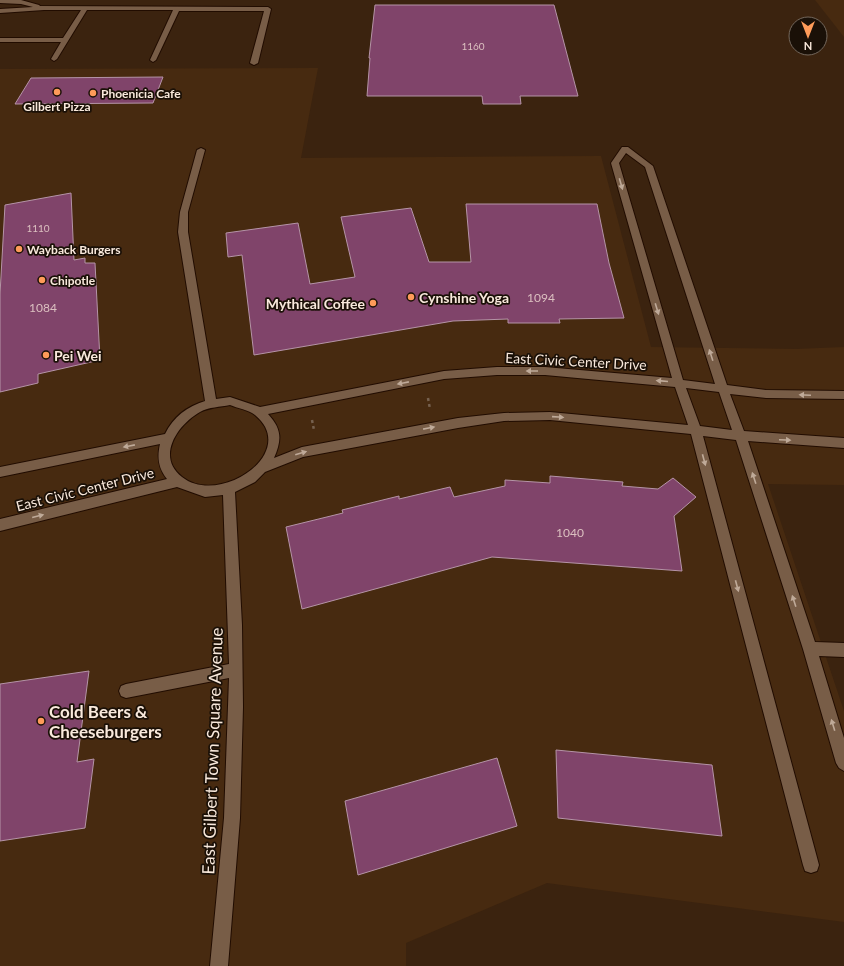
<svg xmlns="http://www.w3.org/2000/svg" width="844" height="966" font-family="Lato,sans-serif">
<rect width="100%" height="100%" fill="#3b230f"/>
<g fill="#472a10">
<path d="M815,0H844V37Z"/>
<path d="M318,68L301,158L601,156L651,347L796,349L844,347V485L768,484L844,711V922L547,883L406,943V966H0V69Z"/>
</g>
<g fill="#80446a" stroke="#b594a7">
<path d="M375,5H554L578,96H520L521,104H483L482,96H367L370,58H369Z"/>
<path d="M163,77L153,103L15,104L31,78Z"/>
<path d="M71,193L74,260L85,258V263H95L100,360L38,374V383L0,392V294L5,205Z"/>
<path d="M466,204H597L609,263L624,318L559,319L560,323H508V319L453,321L254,355L242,255L228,257L226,233L298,223L310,284L355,277L341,217L411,208L429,262H471Z"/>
<path d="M550,476L623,482L622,486L658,489L673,478L696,497L674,516L682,571L492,557L302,609L286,527L343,513L342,510L399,496V499L450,487L454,497L505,486V480L550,483Z"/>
<path d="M89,671L77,762L94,759L85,828L0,841V684Z"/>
<path d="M556,750L712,765L722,836L558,818Z"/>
<path d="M497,758L517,826L358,875L345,801Z"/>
</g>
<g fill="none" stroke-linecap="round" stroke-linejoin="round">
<g stroke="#210c00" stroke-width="2">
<g id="minor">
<path d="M0,0H21L39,5L40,6L268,7L271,9L258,63L254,65L250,63L264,11H179L156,60L153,62L150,60L173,10H87L57,59L54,61L51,59L61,42H0V38H63L81,10H44L0,13V9L33,7L21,4L0,3Z"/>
<path d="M622,147H628L653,166L727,385L766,390L844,391V399L766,398L730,394L744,431L844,438V448L748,441L815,642L844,643V657L819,656L844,738V771L839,768L836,763L803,649L736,440L703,436L819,865L817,871L811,873L805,871L803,865L691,434L550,420L504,421L458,428L303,457L265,472L255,482L235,492L242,625L243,707L240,818L228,966H210L224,818L229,678L126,698L121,696L119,691L121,686L126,684L229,664L223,495L205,497L177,487L0,531V519L167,479C158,468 157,457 160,444L0,477V467L165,434C173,417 188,406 205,401L178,232L180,212L197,150L201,148L205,150L188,212V232L216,399L230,397L260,407L444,371L497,367H545L672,378L611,163ZM626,153L645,167L715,384L683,380L619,163ZM497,375H545L675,387L688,425L550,412L504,413L458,418L302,447L274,458C282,440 282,429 268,414L444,379ZM686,388L719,392L732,430L700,426ZM230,405C237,408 249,410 255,415C300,452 220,507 182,477C156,457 177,425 200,412C209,407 220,407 230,405Z"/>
</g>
</g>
<g stroke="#76614f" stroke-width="2.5" stroke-dasharray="3 3" stroke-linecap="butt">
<path d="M428,398L430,409"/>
<path d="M312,420L314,430"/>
</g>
<use href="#minor" fill="#785d47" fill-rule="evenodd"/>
</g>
<defs><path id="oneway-solid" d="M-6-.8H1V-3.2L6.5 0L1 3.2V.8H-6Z"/></defs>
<g fill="#bfaa99">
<use href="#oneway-solid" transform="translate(621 184) rotate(74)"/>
<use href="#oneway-solid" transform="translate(657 309) rotate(73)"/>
<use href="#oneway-solid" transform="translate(711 355) rotate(-108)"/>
<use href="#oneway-solid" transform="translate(532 371) rotate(-180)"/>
<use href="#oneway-solid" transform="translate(662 381) rotate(-175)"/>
<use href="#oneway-solid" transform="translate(403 383) rotate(169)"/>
<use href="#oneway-solid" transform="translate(805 395) rotate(-178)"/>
<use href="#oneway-solid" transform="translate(558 417) rotate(4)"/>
<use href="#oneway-solid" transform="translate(429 428) rotate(-11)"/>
<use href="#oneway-solid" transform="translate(785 440) rotate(3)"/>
<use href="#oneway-solid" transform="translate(129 446) rotate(169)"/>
<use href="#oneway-solid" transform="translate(301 453) rotate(-16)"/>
<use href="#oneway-solid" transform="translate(704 460) rotate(75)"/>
<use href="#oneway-solid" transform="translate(754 478) rotate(-108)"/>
<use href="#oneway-solid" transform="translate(38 516) rotate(-14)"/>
<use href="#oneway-solid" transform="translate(737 586) rotate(75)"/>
<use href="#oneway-solid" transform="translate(794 601) rotate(-108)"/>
<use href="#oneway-solid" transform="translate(833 725) rotate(-107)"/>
</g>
<g fill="#fe9b59" stroke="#1a1007" stroke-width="1.5">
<circle cx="57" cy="92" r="4"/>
<circle cx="93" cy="93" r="4"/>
<circle cx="19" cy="249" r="4"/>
<circle cx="42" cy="280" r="4"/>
<circle cx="411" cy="297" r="4"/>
<circle cx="373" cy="303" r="4"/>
<circle cx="46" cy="355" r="4"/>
<circle cx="41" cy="721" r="4"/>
</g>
<g text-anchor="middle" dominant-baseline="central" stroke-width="3.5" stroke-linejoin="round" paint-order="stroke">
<g font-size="10" fill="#dbc0c0">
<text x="473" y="46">1160</text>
<text x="38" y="228">1110</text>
</g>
<g font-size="12" font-weight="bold" fill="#f9e9dc" stroke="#1a1007" text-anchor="start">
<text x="101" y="93">Phoenicia Cafe</text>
<text x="57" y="106" text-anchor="middle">Gilbert Pizza</text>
<text x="27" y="249">Wayback Burgers</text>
<text x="50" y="280">Chipotle</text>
</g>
<g font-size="12" fill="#dbc0c0">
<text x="541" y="297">1094</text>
<text x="43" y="307">1084</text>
<text x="570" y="532">1040</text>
</g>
<g font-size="14" font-weight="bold" fill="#f9e9dc" stroke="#1a1007" text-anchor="start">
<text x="419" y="297">Cynshine Yoga</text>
<text x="365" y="303" text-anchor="end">Mythical Coffee</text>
<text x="54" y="355">Pei Wei</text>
</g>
<g font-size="14" fill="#f9e9dc" stroke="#1a1007">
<text transform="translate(576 361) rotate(3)">East Civic Center Drive</text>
<text transform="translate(85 489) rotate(-14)">East Civic Center Drive</text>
</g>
<g font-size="17" font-weight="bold" fill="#f9e9dc" stroke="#1a1007" text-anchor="start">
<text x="49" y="711">Cold Beers &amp;<tspan x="49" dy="20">Cheeseburgers</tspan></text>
</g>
<g font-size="17" fill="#f9e9dc" stroke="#1a1007">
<text transform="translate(212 751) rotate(-88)">East Gilbert Town Square Avenue</text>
</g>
</g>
<g transform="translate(808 36) rotate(180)"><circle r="19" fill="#1a1007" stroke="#73675c"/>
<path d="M0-3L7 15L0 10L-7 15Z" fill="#fe9b59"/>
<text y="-6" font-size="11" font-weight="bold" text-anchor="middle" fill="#f9e9dc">N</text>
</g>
</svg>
